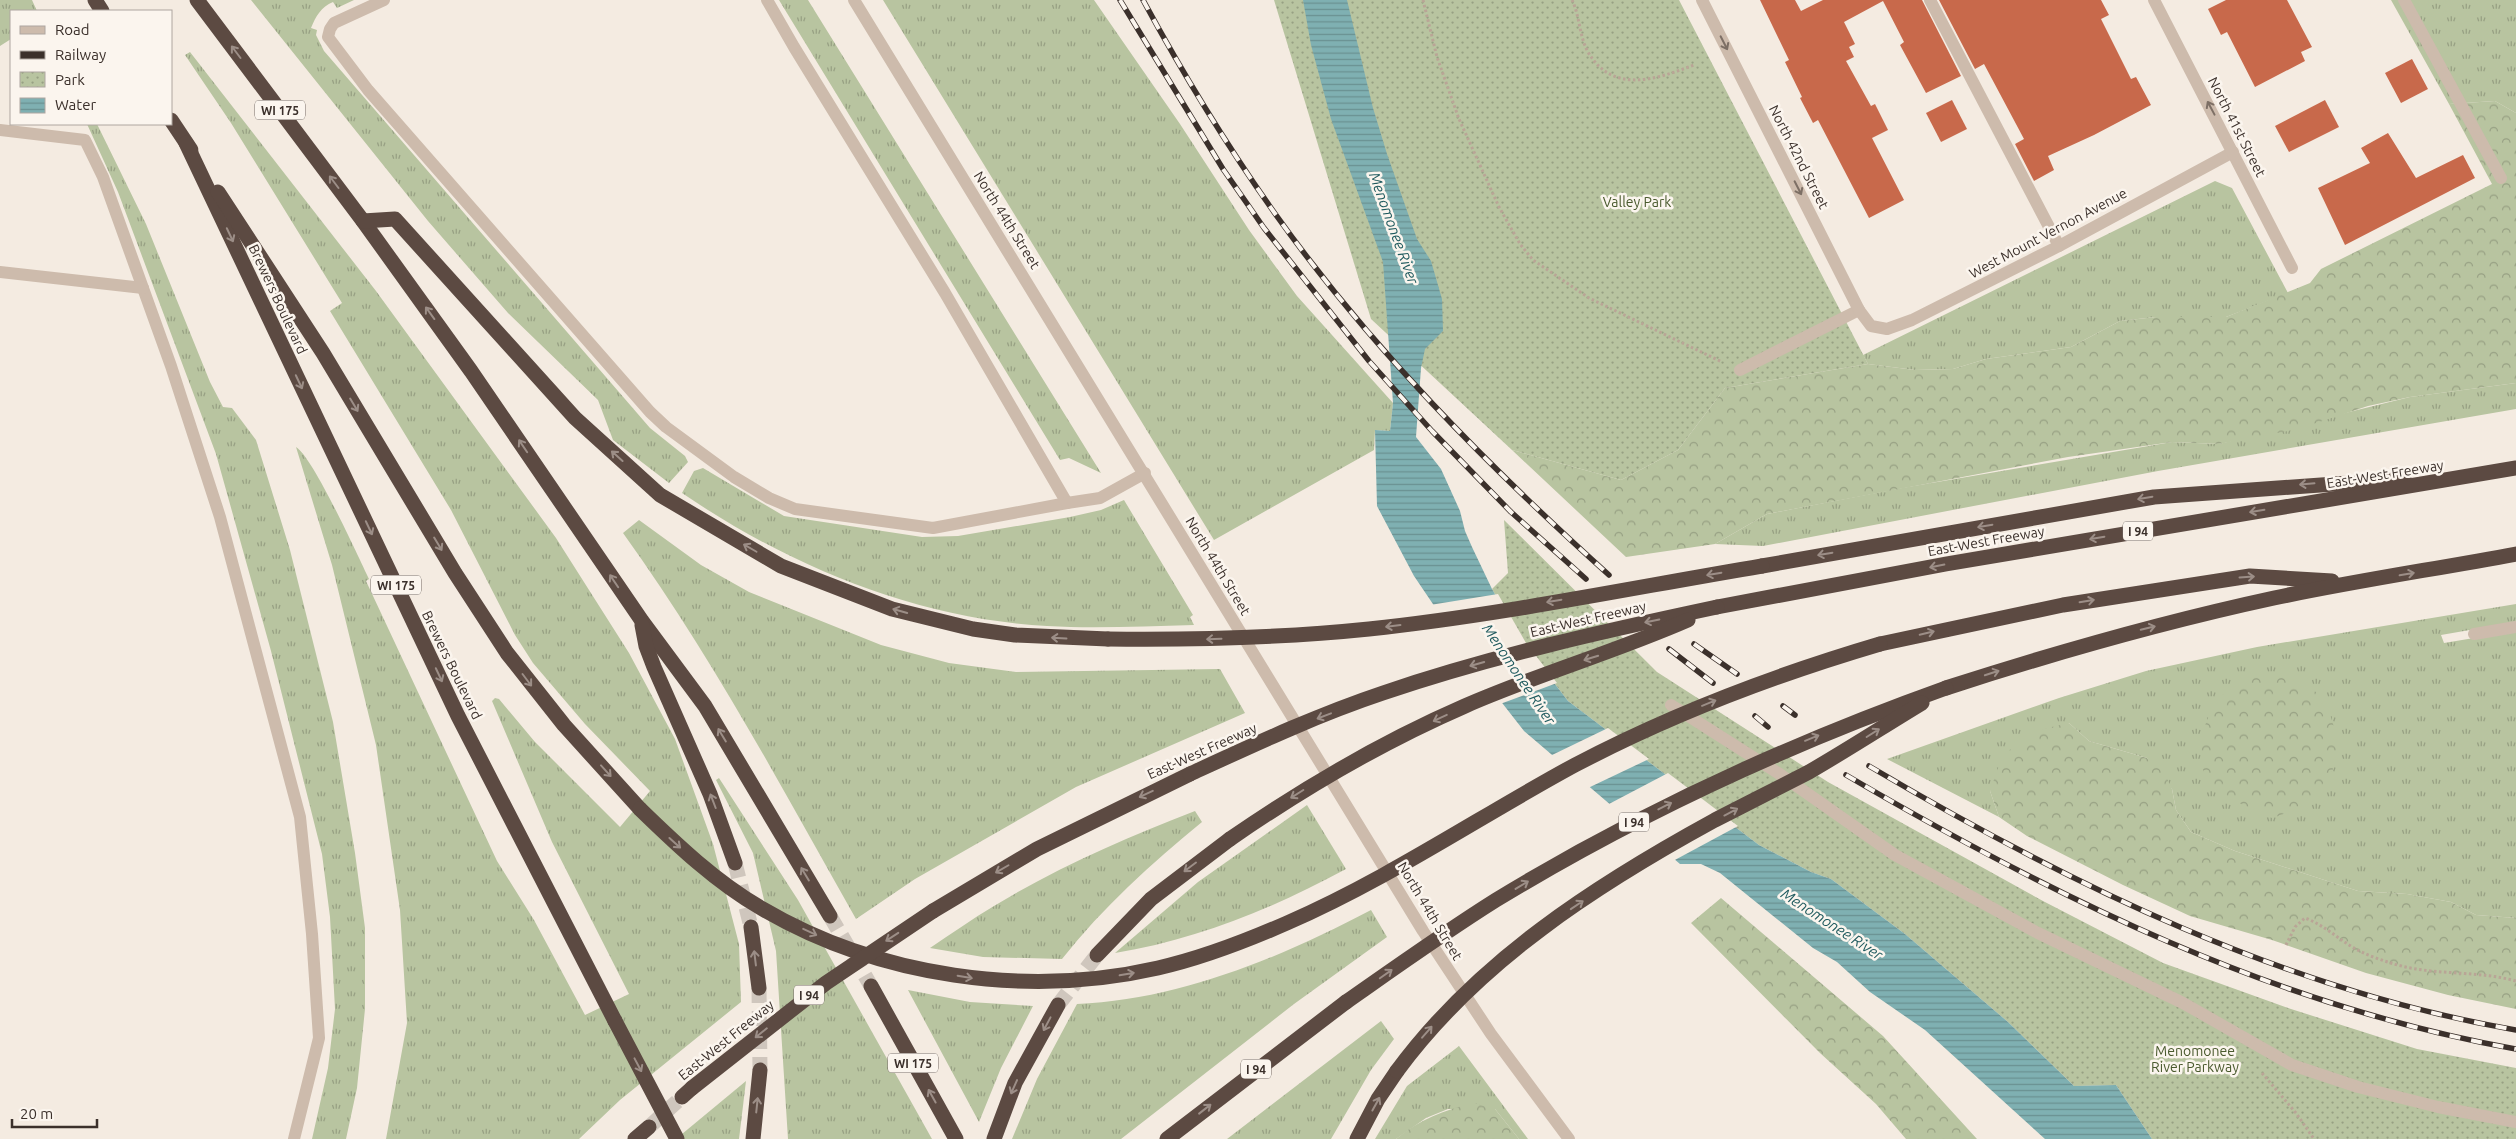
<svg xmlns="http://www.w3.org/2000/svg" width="2516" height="1139" font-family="Ubuntu,sans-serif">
<defs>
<pattern id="grass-tufts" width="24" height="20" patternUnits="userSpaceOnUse" patternTransform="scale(1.25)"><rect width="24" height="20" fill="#b8c4a0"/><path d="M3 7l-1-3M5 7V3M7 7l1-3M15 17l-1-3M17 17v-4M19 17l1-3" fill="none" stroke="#97a083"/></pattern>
<pattern id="forest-crowns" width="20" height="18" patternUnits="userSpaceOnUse" patternTransform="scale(1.25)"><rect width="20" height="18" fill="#b8c4a0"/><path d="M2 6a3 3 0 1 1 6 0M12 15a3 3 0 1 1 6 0" fill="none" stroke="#97a083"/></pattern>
<pattern id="park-dots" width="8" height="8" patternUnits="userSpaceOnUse" patternTransform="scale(1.25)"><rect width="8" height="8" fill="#b8c4a0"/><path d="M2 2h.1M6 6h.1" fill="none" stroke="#97a083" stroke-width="1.8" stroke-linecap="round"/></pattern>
<pattern id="water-rules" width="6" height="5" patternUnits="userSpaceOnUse" patternTransform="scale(1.25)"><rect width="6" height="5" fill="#7fb0b2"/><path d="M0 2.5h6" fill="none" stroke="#699091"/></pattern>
</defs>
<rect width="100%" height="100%" fill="#f4ebe1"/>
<g fill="url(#grass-tufts)">
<path d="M0,0H32L37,11H11V39L0,46Z"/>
<path d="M251,0H354L337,8L333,2C321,7 316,16 311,28L317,30L316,35L324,51L650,428L685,456L688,462L669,483L613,440L598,400L508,313L428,221Z"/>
<path d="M779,0H808L1101,473L1069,458L1060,460Z"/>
<path d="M883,0H1094L1180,124L1249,230L1297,296L1393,403L1390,431L1375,430L1374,450L1214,540Z"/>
<path d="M2391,0H2516V113L2495,101L2449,104Z"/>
<path d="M190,52L376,291L556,538L629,653L675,739L713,844L739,944L741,1002L620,1100L579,1139H386L407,1023L400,910L376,745L332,565L296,447C313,457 358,556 369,579L366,581L497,861L534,920L585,1015L629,994L552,842L492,701L495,698L499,699L535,742L620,827L650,791L585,724L533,663L515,635L451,510L330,311L342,303L231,123L185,55Z"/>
<path d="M87,124H97L146,224L210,382L223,407L232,408L256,440L290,550L333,722L355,853L365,928V1009L357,1088L346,1139H312L328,1068L335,1009L330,917L322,854L271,651L216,454L118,192Z"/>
<path d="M2215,181L2232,188L2288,293L2226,317H2156L2120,321L2071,347L1986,359L1953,369L1915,370L1868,364L1863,355Z"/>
<path d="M2516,383V409L2158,471L1763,546L1715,544L1767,514L1902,488L2172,442L2219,444L2410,397Z"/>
<path d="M703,468L784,516L922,537L958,536L1070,517L1101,510L1124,500L1193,615L1190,617L1194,625C1145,626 1096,629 1047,626C916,619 789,566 682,493L694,471Z"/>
<path d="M639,520L701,565L749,592L881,645L949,663L1016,672L1220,669L1245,713L1076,787L915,879L856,919C782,788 711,655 623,533Z"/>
<path d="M2516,604V622L2441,635L2444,643L2516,631V918L2476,915L2451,902L2407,894L2358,891L2235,851L2191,832L2176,810L2172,789L2147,758L2089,741L2069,723L1990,791L1999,817L1887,759L2059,698L2146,671L2257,647Z"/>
<path d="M719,778L798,900L932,1139H788L776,951L753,853L716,780Z"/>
<path d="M1307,805L1346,869C1274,908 1196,940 1115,953L1198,882Z"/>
<path d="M1195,811L1202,822C1151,864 1103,907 1062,959L983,957L930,948C951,934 972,919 994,906C1058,867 1126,838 1195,811Z"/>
<path d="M1371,910L1387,937L1294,1004L1121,1139H1012L1037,1079L1077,1004C1179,1000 1282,957 1371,910Z"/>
<path d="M908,990L970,1002L1033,1006L1001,1068L979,1122Z"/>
<path d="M1381,1021L1394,1039L1371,1070L1331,1139H1227Z"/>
<path d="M1459,1046L1528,1139H1519L1495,1109H1448L1426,1118L1396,1139H1375L1407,1086Z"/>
<path d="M746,1081L739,1139H676Z"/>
</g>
<g fill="url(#forest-crowns)">
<path d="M2495,101L2516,113V383L2410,397L2368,406L2298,429L2219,444L2172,442L2068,457L1767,514L1715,544L1626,557L1512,450L1621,480L1678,450L1725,388L1868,364L1915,370L1953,369L1986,359L2071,347L2120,321L2156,317H2226L2310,283L2321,269L2492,184L2449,104Z"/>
<path d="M2272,672C2287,677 2305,682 2317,693C2333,710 2342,747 2333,769C2322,793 2297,811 2272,818C2253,810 2219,796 2207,778C2190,751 2209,698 2236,684C2246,678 2261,676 2272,672Z"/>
<path d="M2069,723L2089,741L2147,758L2162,768L2172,789L2176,810L2191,832L2235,851L2358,891L2407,894L2451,902L2476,915L2516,918V1009L2448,995L2366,973L2272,940L2190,916L2123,885L2027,836L1999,817L1990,791L2003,754L2043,729Z"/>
<path d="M1721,898L1883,1036L1977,1139H1906L1876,1104L1820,1053L1691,923Z"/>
<path d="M1473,1103L1495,1109L1519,1139H1396C1419,1120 1444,1110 1473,1103Z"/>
</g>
<g fill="url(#park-dots)">
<path d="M1274,0H1679L1868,364L1725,388L1678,450L1621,480L1512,450L1371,319Z"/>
<path d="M1504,520L1657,672L1828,782L2043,901L2163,963L2291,1009L2417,1049L2516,1068V1139H2152L2116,1085L2074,1086L2008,1022L1905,934L1831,879L1811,872L1759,845L1568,701L1524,644L1492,589L1508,573Z"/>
</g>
<path fill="url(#water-rules)" d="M1303,0H1347L1373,108L1387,154L1417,239L1431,261L1442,299L1443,331L1425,349L1421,368L1416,437L1441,469L1460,511L1465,531L1472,547L1492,589L1524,644L1568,701L1759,845L1811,872L1831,879L1905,934L2008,1022L2074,1086L2116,1085L2152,1139H2045L1925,1030L1870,992L1837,962L1813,948L1720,873L1701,864H1680L1524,731L1485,681L1414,576L1377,506L1375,430L1390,431L1393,403L1383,262L1331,119L1311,45Z"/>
<g fill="#f4ebe1">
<path d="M1498,594L1526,643L1557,683L1500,704L1430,605Z"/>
<path d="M1608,728L1649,759L1588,788L1550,756Z"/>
<path d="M1668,773L1738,826L1673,861L1607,805Z"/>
</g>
<g fill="#c8694b">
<path d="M1760,0H1795L1801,11L1823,0H1922L1961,76L1926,93L1900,45L1904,42L1883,1L1844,22L1855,44L1849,47L1854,57L1846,61L1871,106L1875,104L1888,130L1872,138L1904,200L1869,218L1818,120L1813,123L1800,98L1802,97L1785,62L1789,60Z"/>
<path d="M1939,0H2101L2109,15L2101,19L2131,79L2136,77L2151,105L2094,135L2048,156L2054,170L2034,181L2015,144L2024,139L1984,64L1975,69Z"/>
<path d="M2226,0H2287L2312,47L2301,52L2305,61L2255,87L2227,32L2221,35L2208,9Z"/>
<path d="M2412,59L2428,89L2401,103L2385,73Z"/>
<path d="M1952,100L1967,129L1941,142L1926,113Z"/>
<path d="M2325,100L2339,127L2289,152L2275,126Z"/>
<path d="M2388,133L2416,178L2463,155L2475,178L2345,245L2318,188L2370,163L2361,148Z"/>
</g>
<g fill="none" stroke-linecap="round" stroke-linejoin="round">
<g stroke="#cfc6bd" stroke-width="15" stroke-dasharray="15 8" stroke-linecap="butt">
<path d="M735,863L751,927"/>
<path d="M830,916L871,986"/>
<path d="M759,988L760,1070"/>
<path d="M1058,1005L1097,955"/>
<path d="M649,1127L682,1097"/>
</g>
<g stroke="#b9a596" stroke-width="3" stroke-dasharray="2.5 2.5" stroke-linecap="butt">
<path d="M1423,0L1437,57L1459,119L1499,207L1520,244L1533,260L1589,298L1722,362"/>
<path d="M1572,0C1580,16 1579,36 1588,52C1613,95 1657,79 1694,65"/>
<path d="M2286,945L2295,927L2305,918C2324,925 2337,938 2354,948C2366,955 2381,960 2394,964C2434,976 2476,970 2516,981"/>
<path d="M2262,1073L2296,1113L2314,1139"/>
</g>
<g stroke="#cdbbac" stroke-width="12">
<path d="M384,0L334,23L330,29L328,37L368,90L650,412L666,427L734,477L769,498L795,509L933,528L1067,503L945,293L794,47L767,0"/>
<path d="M1930,0L2059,246"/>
<path d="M2404,0L2501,178"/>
<path d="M0,130L85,140L103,177L171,366L220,517L300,817L312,934L319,1038L294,1139"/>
<path d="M0,272L143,288"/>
<path d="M1740,370L1859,310"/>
<path d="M1067,503L1100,498L1145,473"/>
<path d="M2474,634L2516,627"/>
<path d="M1671,705L1778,773L1895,855L2038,933L2183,1003L2292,1065L2358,1087L2438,1107L2516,1122"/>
</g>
<g stroke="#cdbbac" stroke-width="12">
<path d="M854,0L1423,931L1491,1034L1569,1139"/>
<path d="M1702,0L1859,310L1871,326L1887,329L1912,320L2059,246L2233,152"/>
<path d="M2154,0L2292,268"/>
</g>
<g stroke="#5c4a42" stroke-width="15">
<path d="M95,0L102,11"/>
<path d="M197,0L363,221L471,371L642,621L705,706L830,916"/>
<path d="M171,120L191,150"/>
<path d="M186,143L458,716L615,1021"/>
<path d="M218,192L323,353L455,573L507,653L564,725L640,809"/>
<path d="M363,221L395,219L575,418L660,495L781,566L892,609L973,629L1015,635L1108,639"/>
<path d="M1762,566L2154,497L2404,479"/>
<path d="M1717,607L1946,564L2516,468"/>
<path d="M642,625L646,646L654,667L710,794L735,863"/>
<path d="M1880,644L2063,605L2250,576L2332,581"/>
<path d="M1946,688C2054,653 2163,622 2274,598C2354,581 2436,569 2516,554"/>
<path d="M933,911L1037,849L1190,774"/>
<path d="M751,927L759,988"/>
<path d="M1097,955L1151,899L1230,839"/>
<path d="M871,986L956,1139"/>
<path d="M682,1097L692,1088"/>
<path d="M635,1139L649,1127"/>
<path d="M753,1139L760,1070"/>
<path d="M994,1139L1015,1083L1058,1005"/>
<path d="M1167,1139L1346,1002"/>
<path d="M1357,1139L1378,1099L1397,1071"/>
</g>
<g stroke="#3b302b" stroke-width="5.5">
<g id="rail">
<path d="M1120,0L1223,169L1264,228L1369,361L1432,431L1511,512L1586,579"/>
<path d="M1143,0C1183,74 1227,146 1276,215C1371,348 1488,466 1609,575"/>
<path d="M1694,644L1737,674"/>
<path d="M1669,649L1713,683"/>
<path d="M1783,706L1795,715"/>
<path d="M1755,716L1768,727"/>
<path d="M1869,766C2069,884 2284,990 2516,1030"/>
<path d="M1846,775C2056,898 2274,1006 2516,1049"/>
</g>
</g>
<use href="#rail" stroke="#fbf5ee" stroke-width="4" stroke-dasharray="11" stroke-linecap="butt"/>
<g stroke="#5c4a42" stroke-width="15">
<path d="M1108,639C1195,640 1282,638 1369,629C1501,615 1631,588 1762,566"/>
<path d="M1190,774C1253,745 1317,715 1383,693C1492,656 1604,631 1717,607"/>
<path d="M640,809C677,845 716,882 761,908C878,977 1027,998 1158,968C1202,958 1246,941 1287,923C1388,879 1479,817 1575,765C1672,714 1775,675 1880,644"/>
<path d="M1230,839C1304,788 1382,742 1465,706C1538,674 1615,652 1688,620"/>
<path d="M1346,1002C1396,967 1445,932 1496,900C1639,813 1789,744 1946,688"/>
<path d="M615,1021L677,1139"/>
<path d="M1397,1071C1478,961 1596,885 1715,820C1746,804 1778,788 1809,772C1847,750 1884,726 1922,703"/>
<path d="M692,1088L826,983L933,911"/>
</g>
</g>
<defs><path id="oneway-shaft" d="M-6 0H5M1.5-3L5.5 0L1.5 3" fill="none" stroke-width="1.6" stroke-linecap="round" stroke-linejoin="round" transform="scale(1.25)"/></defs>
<g stroke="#7d6f65">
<use href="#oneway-shaft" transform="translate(1724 43) rotate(63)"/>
<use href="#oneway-shaft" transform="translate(2211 108) rotate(-118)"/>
<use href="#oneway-shaft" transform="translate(1798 188) rotate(63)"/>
</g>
<g stroke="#9c8e87">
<use href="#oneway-shaft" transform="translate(236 52) rotate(-127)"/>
<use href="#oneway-shaft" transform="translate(334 182) rotate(-127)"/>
<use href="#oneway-shaft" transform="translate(230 235) rotate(65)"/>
<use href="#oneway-shaft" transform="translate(430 313) rotate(-126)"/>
<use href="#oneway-shaft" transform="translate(299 382) rotate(65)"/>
<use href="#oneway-shaft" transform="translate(354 405) rotate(59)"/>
<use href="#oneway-shaft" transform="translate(523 446) rotate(-124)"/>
<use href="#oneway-shaft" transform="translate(617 456) rotate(-138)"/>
<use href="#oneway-shaft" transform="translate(2307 484) rotate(175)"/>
<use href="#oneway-shaft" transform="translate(2145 498) rotate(170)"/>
<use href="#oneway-shaft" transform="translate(2257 511) rotate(171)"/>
<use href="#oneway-shaft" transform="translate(1985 526) rotate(170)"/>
<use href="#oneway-shaft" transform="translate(369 528) rotate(65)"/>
<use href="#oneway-shaft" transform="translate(2097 538) rotate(170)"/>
<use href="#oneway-shaft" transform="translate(438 544) rotate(59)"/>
<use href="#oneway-shaft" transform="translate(750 548) rotate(-150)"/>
<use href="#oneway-shaft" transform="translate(1825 554) rotate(170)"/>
<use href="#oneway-shaft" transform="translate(1937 566) rotate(169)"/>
<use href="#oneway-shaft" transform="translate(1714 574) rotate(170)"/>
<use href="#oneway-shaft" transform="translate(2407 574) rotate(-10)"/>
<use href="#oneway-shaft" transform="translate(2247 577) rotate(-4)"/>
<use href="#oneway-shaft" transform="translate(614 581) rotate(-124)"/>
<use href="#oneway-shaft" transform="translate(1554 601) rotate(170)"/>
<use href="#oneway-shaft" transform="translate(2087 601) rotate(-9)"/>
<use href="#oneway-shaft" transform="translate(900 611) rotate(-164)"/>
<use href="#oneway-shaft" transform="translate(1652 621) rotate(168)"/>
<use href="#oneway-shaft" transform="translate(1393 626) rotate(173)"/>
<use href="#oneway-shaft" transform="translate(2148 628) rotate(-14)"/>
<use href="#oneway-shaft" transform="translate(1927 633) rotate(-13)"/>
<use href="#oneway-shaft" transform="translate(1059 638) rotate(-177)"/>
<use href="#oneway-shaft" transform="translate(1214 639) rotate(178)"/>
<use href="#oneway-shaft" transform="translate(1591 658) rotate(163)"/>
<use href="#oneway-shaft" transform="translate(1477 664) rotate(164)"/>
<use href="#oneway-shaft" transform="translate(1992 673) rotate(-18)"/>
<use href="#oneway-shaft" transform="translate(439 675) rotate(65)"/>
<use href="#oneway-shaft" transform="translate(527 680) rotate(53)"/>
<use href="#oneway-shaft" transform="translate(1709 703) rotate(-22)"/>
<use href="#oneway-shaft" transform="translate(1324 716) rotate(159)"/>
<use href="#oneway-shaft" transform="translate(1440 718) rotate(155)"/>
<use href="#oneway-shaft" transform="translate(1873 733) rotate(-32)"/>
<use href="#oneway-shaft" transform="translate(722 735) rotate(-121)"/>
<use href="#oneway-shaft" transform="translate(1812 738) rotate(-22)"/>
<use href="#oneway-shaft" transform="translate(606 771) rotate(48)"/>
<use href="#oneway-shaft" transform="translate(1146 794) rotate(155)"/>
<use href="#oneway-shaft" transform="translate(1297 794) rotate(148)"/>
<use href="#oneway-shaft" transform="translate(713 801) rotate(-111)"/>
<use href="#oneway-shaft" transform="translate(1665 806) rotate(-27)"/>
<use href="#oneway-shaft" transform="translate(1731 812) rotate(-28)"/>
<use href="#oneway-shaft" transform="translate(675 843) rotate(42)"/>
<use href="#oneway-shaft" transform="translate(1190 867) rotate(143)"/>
<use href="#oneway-shaft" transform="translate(1002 869) rotate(150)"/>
<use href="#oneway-shaft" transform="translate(805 874) rotate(-121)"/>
<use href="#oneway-shaft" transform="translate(1522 885) rotate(-31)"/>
<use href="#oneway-shaft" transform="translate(1577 905) rotate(-34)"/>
<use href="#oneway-shaft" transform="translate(810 932) rotate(25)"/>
<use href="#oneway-shaft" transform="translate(892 937) rotate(147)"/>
<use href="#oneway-shaft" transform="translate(755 958) rotate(-97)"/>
<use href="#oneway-shaft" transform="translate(1127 974) rotate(-10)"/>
<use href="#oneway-shaft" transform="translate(1386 974) rotate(-35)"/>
<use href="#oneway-shaft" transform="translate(965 977) rotate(10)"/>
<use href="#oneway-shaft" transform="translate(1047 1024) rotate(118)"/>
<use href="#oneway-shaft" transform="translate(1427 1032) rotate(-49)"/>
<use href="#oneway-shaft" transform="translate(761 1033) rotate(141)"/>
<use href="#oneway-shaft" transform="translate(638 1065) rotate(62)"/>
<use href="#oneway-shaft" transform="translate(1014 1087) rotate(114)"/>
<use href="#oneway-shaft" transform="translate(932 1096) rotate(-119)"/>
<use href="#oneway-shaft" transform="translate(1376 1104) rotate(-61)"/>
<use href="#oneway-shaft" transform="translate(757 1105) rotate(-84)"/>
<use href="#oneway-shaft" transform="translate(1205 1109) rotate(-38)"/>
</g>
<g text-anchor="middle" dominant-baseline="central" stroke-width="5" stroke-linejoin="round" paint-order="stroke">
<g fill="#fbf5ee" stroke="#756b66" stroke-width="1">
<rect x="255" y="100.5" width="50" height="19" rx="4"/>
<rect x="2123" y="521.5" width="30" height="19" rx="4"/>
<rect x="371" y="575.5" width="50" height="19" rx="4"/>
<rect x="1619" y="812.5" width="30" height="19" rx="4"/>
<rect x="794" y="985.5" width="30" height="19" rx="4"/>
<rect x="888" y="1053.5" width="50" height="19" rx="4"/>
<rect x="1241" y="1059.5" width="30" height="19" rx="4"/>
</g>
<g font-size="12" font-weight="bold" fill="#3b302b">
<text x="280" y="110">WI 175</text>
<text x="2138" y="531">I 94</text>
<text x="396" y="585">WI 175</text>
<text x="1634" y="822">I 94</text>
<text x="809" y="995">I 94</text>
<text x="913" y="1063">WI 175</text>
<text x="1256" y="1069">I 94</text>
</g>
<g font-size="14" fill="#3b302b" stroke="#fbf5ee">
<text transform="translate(2237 127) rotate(63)">North 41st Street</text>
<text transform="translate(1799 157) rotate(63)">North 42nd Street</text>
<text transform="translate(1007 220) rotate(58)">North 44th Street</text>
<text transform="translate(2048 233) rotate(-28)">West Mount Vernon Avenue</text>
<text transform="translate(278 299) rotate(65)">Brewers Boulevard</text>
<text transform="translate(2385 474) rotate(-9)">East-West Freeway</text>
<text transform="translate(1986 541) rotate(-10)">East-West Freeway</text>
<text transform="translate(1218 566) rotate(59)">North 44th Street</text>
<text transform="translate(1588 619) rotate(-13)">East-West Freeway</text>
<text transform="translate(452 665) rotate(64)">Brewers Boulevard</text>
<text transform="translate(1202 751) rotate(-24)">East-West Freeway</text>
<text transform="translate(1430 911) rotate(59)">North 44th Street</text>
<text transform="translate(726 1040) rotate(-39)">East-West Freeway</text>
</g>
<g font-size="14" fill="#4a5a2e" stroke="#fbf5ee">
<text x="1637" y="202">Valley Park</text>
<text x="2195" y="1051">Menomonee<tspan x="2195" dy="16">River Parkway</tspan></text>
</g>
<g font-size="15" font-style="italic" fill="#1f5a5e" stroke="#fbf5ee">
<text transform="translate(1394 228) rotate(70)">Menomonee River</text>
<text transform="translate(1519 674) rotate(56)">Menomonee River</text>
<text transform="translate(1832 924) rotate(33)">Menomonee River</text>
</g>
</g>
<rect x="10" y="10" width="162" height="115" fill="#fbf5ee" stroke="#aea6a0"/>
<rect x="20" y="26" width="25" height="8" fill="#cdbbac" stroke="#aea6a0"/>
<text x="55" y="35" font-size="15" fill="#3b302b">Road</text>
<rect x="20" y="51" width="25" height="8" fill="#3b302b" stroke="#aea6a0"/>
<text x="55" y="60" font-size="15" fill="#3b302b">Railway</text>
<rect x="20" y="72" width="25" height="15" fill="url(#park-dots)" stroke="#aea6a0"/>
<text x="55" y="85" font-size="15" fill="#3b302b">Park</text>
<rect x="20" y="98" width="25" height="15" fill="url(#water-rules)" stroke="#aea6a0"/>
<text x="55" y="110" font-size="15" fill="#3b302b">Water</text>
<path d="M12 1119v8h85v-8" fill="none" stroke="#3b302b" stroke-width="2.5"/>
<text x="20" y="1119" font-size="15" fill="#3b302b" stroke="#fbf5ee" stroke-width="4" paint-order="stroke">20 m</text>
</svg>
